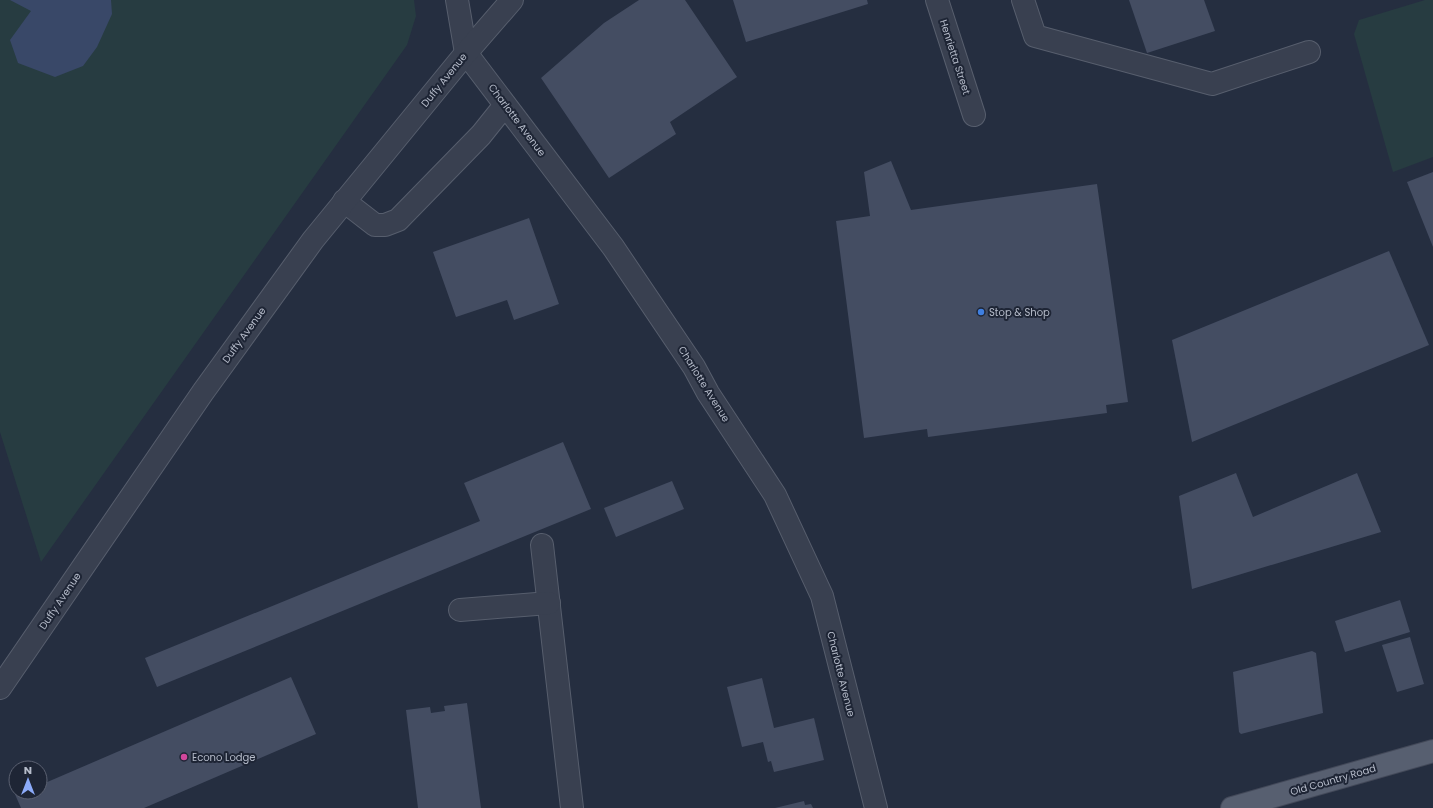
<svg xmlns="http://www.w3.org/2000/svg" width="1433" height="808" font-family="Poppins,sans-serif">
<rect width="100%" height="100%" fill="#252e40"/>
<g fill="#273c41">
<path d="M0,0H414L416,16L407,45L41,562L0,432Z"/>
<path d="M1425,0H1433V157L1393,172L1354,34L1359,20Z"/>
</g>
<path fill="#394868" d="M10,0H111L112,14L97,47L83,66L55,77L18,63L10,40L31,11Z"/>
<g fill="#444d62">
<path d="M639,0H685L737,77L670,122L676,134L609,178L541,78L604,23Z"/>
<path d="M733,0H867L868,4L746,42Z"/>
<path d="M1129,0H1204L1215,31L1147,53Z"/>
<path d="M891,161L911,210L1097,184L1128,402L1106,405L1107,413L928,437L927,429L864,438L836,221L870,216L864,172Z"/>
<path d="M1433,172V247L1407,182Z"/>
<path d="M529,218L559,304L514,320L507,300L456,317L433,252Z"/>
<path d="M1389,251L1429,345L1192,442L1172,340Z"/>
<path d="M563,442L591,509L157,687L145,658L480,521L464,483Z"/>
<path d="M1236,473L1253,517L1357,473L1381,532L1192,589L1179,496Z"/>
<path d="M672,481L684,509L616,537L604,508Z"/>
<path d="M1400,600L1410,632L1345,652L1335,621Z"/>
<path d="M1410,637L1424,684L1397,692L1382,645Z"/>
<path d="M1312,651L1316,653L1323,713L1241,734L1239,732L1233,672Z"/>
<path d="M291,677L316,734L144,808H21L14,792H40V781L44,780L45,783Z"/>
<path d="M762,678L774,728L814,718L824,760L774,772L771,761L768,762L763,742L742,747L727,687Z"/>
<path d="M467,703L481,808H418L406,710L430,707L431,713L445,711L444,706Z"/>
<path d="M804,801L805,805L811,804L813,808H775Z"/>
</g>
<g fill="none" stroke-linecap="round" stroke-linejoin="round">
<g stroke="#575e6d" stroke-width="24">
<g id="minor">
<path d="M457,0L466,53L613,247L694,367L708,393L775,495L822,596L876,808"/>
<path d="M937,0L974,115"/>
<path d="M1023,0L1035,36L1212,84L1309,52"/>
<path d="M344,201L375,225H385L398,220L481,135L505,105"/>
<path d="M542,545L572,808"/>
<path d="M460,610L549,603"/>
<path d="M0,688L203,392L313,240L466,53L512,0"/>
</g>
</g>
<g stroke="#434959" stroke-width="24">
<path id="major" d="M1232,808L1433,751"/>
</g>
<use href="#minor" stroke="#394050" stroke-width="22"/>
<use href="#major" stroke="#575f70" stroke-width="22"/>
</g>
<circle fill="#3f7fe0" stroke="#1e2535" stroke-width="1.5" cx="981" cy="312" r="4"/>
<circle fill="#d1479c" stroke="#1e2535" stroke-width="1.5" cx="184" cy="757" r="4"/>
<g text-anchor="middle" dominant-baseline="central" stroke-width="4" stroke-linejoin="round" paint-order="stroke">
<g font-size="10" fill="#b6bcca" stroke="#1e2535">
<text transform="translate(955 57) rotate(72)">Henrietta Street</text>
<text transform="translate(444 80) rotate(-51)">Duffy Avenue</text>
<text transform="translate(517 120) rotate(53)">Charlotte Avenue</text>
<text transform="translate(244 335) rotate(-54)">Duffy Avenue</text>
<text transform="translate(704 384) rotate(58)">Charlotte Avenue</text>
<text transform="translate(60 601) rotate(-56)">Duffy Avenue</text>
<text transform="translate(841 674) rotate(76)">Charlotte Avenue</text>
<text transform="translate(1333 780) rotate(-16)">Old Country Road</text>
</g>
<g font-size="10" fill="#b6bcca" stroke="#1e2535" text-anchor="start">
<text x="989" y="312">Stop &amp; Shop</text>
<text x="192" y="757">Econo Lodge</text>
</g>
</g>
<g transform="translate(28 780)"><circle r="19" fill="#1e2535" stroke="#5b6171"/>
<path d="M0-3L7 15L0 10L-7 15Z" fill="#8cabf9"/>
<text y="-6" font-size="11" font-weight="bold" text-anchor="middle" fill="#b6bcca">N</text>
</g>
</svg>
